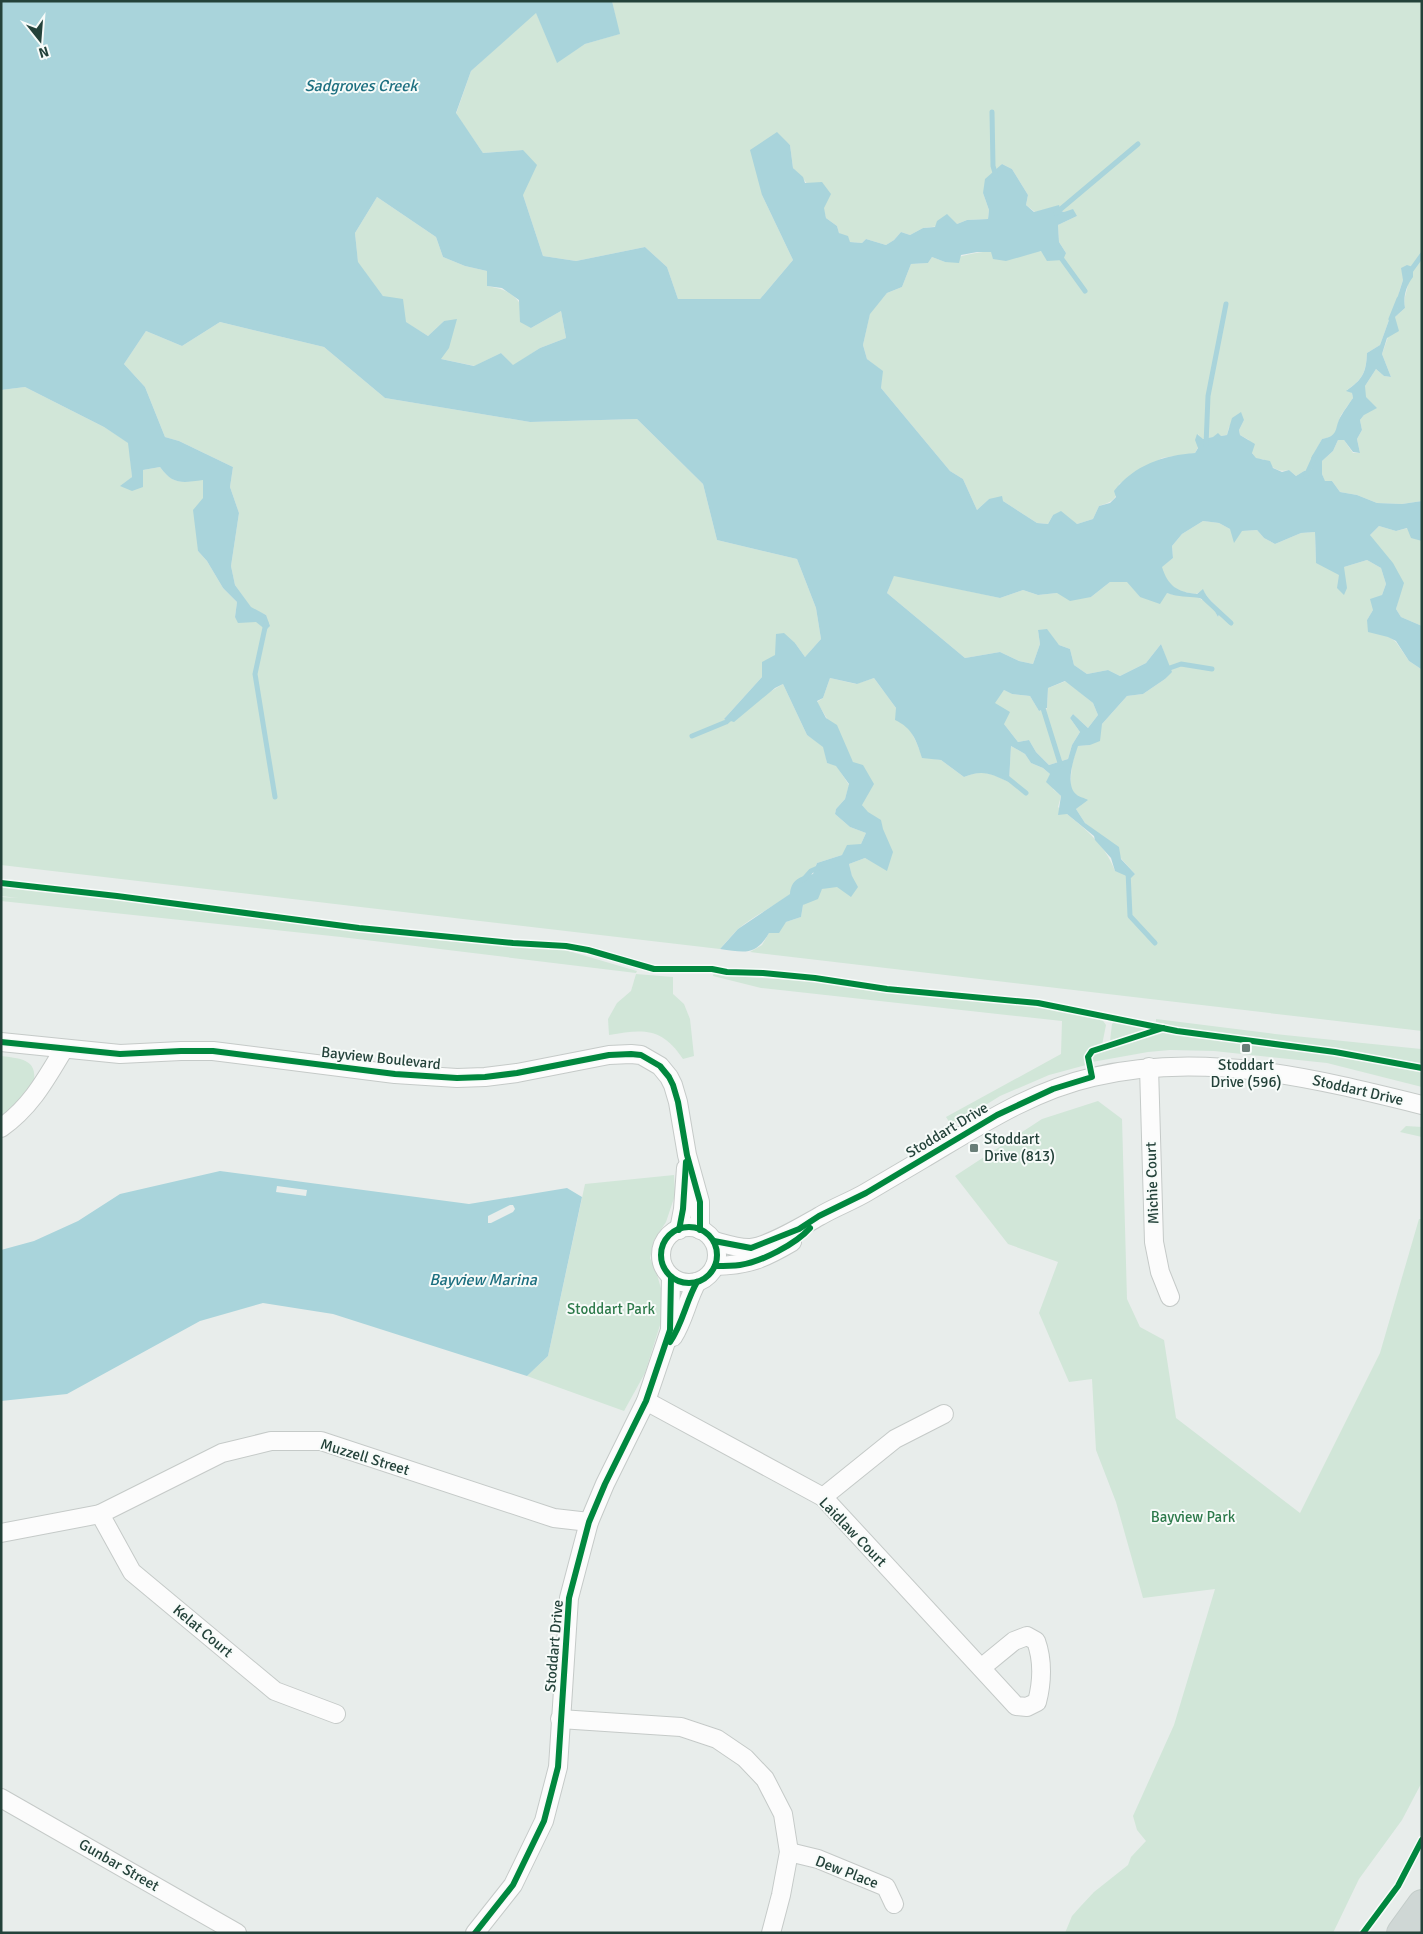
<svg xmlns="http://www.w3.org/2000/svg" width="1423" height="1934" font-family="Signika,sans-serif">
<rect width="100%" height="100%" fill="#e8edeb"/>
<g fill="#d1e6d8">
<path d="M612,1H1422V501L1402,504L1377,503L1357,495L1340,492L1332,481L1325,482L1322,474V461L1333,451L1338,440H1344L1353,453H1360L1357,439L1362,430L1360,420L1364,415L1365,386L1376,369L1384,376L1391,377L1382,354L1395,317L1405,308C1403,296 1407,294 1408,283L1403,280L1399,292L1398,307L1389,320L1380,345L1367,353C1366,372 1363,379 1347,390L1352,393L1353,398C1349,404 1345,409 1341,415C1335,427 1341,436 1322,439L1316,450L1312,470L1304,471L1296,476L1289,470C1277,473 1271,466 1263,459H1256L1251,451L1249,440L1240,435L1239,430L1244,420L1229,427L1227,435L1202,439L1198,434V447L1195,453L1162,458L1119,484C1116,499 1115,501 1099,506L1093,519L1077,524L1053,515L1048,524L1037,523L1003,501L989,499L977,510L963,479L950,471L881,388L882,371L867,359L863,345L870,313L887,293L902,287L911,264L928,263L932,257L945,262C982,246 1026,250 1066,253L1059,242L1058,225L1077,216L1061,211L1059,206L1035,212L1026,205L1028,195L1012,169L1002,164L983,193L989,210L988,219L967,220L957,224L923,228L910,235L901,232L894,240L886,245L866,239L862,243L850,242L839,233L837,226L826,218C824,202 804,179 793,168L790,145L785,141L762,195L793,260L760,299H678L667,267L645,247L576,261L543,256L523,195V150L483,153L456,114L471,71L536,12L557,62L585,44L619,34Z"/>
<path d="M377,197L436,237L443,257L465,266L487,271V286C518,291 520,302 531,328L561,311L566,338L540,348L513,366L501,353L475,366L441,359L444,321L428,336L405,322L383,296L358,263L355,233Z"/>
<path d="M220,322L324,347L385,398L530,422L637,419L703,484L717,540L797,559L816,608L821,639L805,657L795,643L775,655L762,677L724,719L783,684L807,735L824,747L827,763L836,765L849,785L845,799L836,809L835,814L850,827L866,833L861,844L842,855L817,863C806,893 762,909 738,929C732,935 726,942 720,949L1,865V390L25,387L104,427L129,443L132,477L121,487L143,470L160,467C173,485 182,483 203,479V498L198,551L207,561L223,588L237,602L235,617C249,624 253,624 266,615L251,608L235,585L231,566L239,513L230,487L233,467L179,441L165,437L145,387L124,364L146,331L182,346Z"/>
<path d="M1203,521L1219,523L1230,529L1242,531L1257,530L1264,538L1275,544L1301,533L1315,532L1316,563L1344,567L1367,560L1381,568L1386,584L1382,595L1367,620L1396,642L1409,661L1421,669L1422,677V1031L750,952L762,945L769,933L786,922L801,917L803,905L822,889L852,877L849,864L865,858L887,870L868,813L862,805L853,762L817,702L823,698L830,678L856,684L874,678C892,703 913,728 922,757L941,760L964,777C983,769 991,773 1009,782L1011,746L1025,754L1031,763L1043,768L1050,774L1053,789L1061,796L1058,807C1081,825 1105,843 1115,871L1135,874L1100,835L1085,823L1076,809L1081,805L1070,787L1072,765L1077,746L1090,745L1102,724L1127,696L1143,694L1165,679L1171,672L1161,644L1146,663L1120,676L1108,670L1087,674L1074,665L1070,649L1059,645L1038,630L1040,644L1033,664L1019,661L1000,652L965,658L887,593L894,575L1000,598L1023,590L1038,595L1057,593L1091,597L1110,582H1128L1140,597L1167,593L1174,595L1195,596L1212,605L1218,617L1220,612C1215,603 1207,599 1203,590L1196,594C1177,592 1168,587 1161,567L1173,558L1172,546L1182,534Z"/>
<path d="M1379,526L1396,531L1408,528L1422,541V626L1401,617L1396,609L1402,585L1370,535Z"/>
<path d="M1066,681L1093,703L1098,715L1088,728L1073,714L1070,718L1080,732L1072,745L1068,759L1049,765L1036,752L1029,740L1018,742L1004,724L994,703L1004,690L1012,694L1030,696L1039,711L1047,709L1048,688Z"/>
<path d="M1,886L117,898L416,938L512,947L565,950L637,971L636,973L341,937L1,901V897L18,898L1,896Z"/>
<path d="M714,973L728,976L815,981L859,989L1036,1006L1101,1018L1106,1025L1102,1045C1090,1049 1085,1051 1086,1065L1049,1075L1000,1096L952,1126L946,1117L1061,1054L1062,1021L761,988L713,976Z"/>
<path d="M636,974L673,977V994L684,1004L690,1019L694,1056L683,1059C662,1027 643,1029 609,1035L608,1019L617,1003L631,991Z"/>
<path d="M1156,1019L1275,1034L1421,1049L1422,1065L1336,1049L1178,1028L1156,1022Z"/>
<path d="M1114,1022H1119L1149,1028L1111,1042L1110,1041L1112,1024Z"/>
<path d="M1166,1031L1177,1035L1330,1055L1414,1070L1422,1072V1087L1327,1063L1214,1051L1170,1050L1148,1052L1092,1062L1091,1056L1093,1054Z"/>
<path d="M1,1056C25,1059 39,1060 33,1088L1,1118Z"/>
<path d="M1098,1101L1122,1119L1127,1299L1140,1327L1164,1340L1176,1418L1300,1513L1380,1353L1419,1219H1422V1782L1402,1820L1359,1879L1333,1933H1065L1072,1916L1080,1907L1094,1892L1128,1865L1131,1857L1146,1841L1137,1830L1133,1816L1174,1725L1215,1589L1143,1598L1116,1502L1096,1450L1092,1379L1069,1382L1039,1313L1058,1262L1008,1244L955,1176L1042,1119Z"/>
<path d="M1406,1126L1422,1127V1137L1400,1132Z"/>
<path d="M674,1175L675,1195L666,1222L654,1240L650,1258L658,1278L666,1306L645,1373L624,1411L527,1376L548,1356L585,1184Z"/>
</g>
<g fill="#a9d4db" fill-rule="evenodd">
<path d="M1,1H612L620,34L585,44L557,63L536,13L471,71L456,113L483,153L523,150L537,165L523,195L543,256L576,261L645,247L667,267L678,299H760L793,260L762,195L750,150L777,132L790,145L793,168L803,177L805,183L822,182L831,194L824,208L826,218L837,226L839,233L848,236L850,242L862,243L866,239L886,245L894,240L901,232L910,235L923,228L935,227L937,221L947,214L957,224L967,220L988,219L989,210L983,193L985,179L1002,164L1012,169L1028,195L1026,205L1034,212L1059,205L1061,211L1064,212L1073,209L1077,216L1058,225L1059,242L1066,253L1063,260L1047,261L1041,251L1006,261L993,259L991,252H977L961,255L959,263L945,262L932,257L928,263L911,264L902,287L887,293L870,314L863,345L867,359L883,371L881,388L950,471L963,479L977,510L989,499L1002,496L1003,501L1037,523L1048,524L1053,515L1061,511L1077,524L1093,519L1099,506L1110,503L1116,497L1114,491C1134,465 1164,455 1195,453L1198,448L1195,440L1197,434L1203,439L1213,437L1218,433L1221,436L1227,435L1232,418L1241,412L1244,420L1239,430L1240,435L1255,444L1252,453L1256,458L1270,461L1273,468L1282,472L1289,470L1296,476L1304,471L1311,470L1314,462L1311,458L1322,439C1340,436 1334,427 1341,416C1345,409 1349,404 1353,398L1352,393L1346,391C1363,379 1366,373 1367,353L1380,345L1389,320L1398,308L1396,302L1403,280L1401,268L1407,265L1413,267V277C1406,286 1403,297 1405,308L1395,317L1399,331L1387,338L1382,354L1391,377L1384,376L1376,369L1365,386L1366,397L1377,408L1364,415L1360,420L1362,430L1357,439L1360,453L1353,452L1344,440H1338L1333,451L1322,461V474L1325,481H1332L1340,492L1357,495L1377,503L1402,504L1422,501V541L1411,538L1407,528L1396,531L1379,526L1370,535L1393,563L1404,583L1396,609L1401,617L1422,626V677L1421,669L1409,661L1396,641L1388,637L1368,632L1367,620L1373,610L1370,599L1382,595L1386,584L1381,568L1367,560L1344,567L1347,588L1344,595L1337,588L1339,575L1316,563L1315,532L1301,533L1275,544L1264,538L1257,530L1242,531L1234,543L1230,529L1219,523L1203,521L1182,534L1172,546L1173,558L1162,567C1168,586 1177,592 1197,594L1203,589C1207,599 1215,604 1220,612L1218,617C1204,588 1191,602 1167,593L1160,604L1140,597L1127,582H1110L1091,597L1070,601L1057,593L1038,595L1023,590L1000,598L894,576L887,593L965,658L1000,652L1019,661L1033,664L1040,644L1038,630L1047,629L1059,645L1070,649L1074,665L1087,674L1108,670L1120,676L1146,663L1161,644L1172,672L1165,679L1143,694L1127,696L1102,724L1100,741L1090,745L1078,746C1074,758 1064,786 1077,795C1079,797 1085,798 1088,800L1076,809L1085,823L1119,847L1121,859L1135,874L1131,878L1115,871L1111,858L1095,840L1094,836L1067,814L1058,815L1061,796L1046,782L1050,774L1043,768L1031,763L1025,754L1011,746L1009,782C991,774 983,769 964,777L941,760L922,758C916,739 912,728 895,720L896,708L874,678L857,684L830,678L823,698L817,701L826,718L837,725L853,762L863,765L874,784L862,805L868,812L881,820L883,829L893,852L887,871L865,858L849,864L852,876L858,887L851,897L837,887L822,889L818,899L803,905L801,917L786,922L779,933H769C755,957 744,952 720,949L738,929L790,894C791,880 800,876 813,874L817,863L842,855L847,845L861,844L866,833L850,827L835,814L836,809L845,799L849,784L836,766L827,763L823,747L807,735L783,684L775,688L734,722L724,719L762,677V662L775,655L776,634L784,633L795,643L805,657L821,639L816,608L797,559L717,540L703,484L637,419L530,422L385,398L324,347L220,322L182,346L146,331L124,364L145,387L165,437L179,441L233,467L230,487L239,513L231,566L235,585L251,607L266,615L270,626L266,630L256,622L238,623L235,617L237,602L223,588L207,561L198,551L193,510L203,498V480C182,483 173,485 160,467L143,470V487L132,491L120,486L132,477L128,443L104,427L25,387L1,390ZM377,197L436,237L443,257L465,266L487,271V286L502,288L519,300L520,322L531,328L561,311L566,338L540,348L513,365L501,353L474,366L441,359L449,348L457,319L444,321L428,336L406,322L403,299L383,296L358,262L355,233ZM1065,681L1093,703L1098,715L1088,728L1073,714L1070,718L1080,732L1072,745L1068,759L1049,765L1036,752L1029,740L1018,742L1004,724L1010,712L995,703L1004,690L1012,694L1030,696L1039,711L1047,708L1048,688Z"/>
<path d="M220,1171L469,1204L567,1188L582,1197L548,1356L527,1376L333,1314L263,1303L200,1321L67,1394L1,1401V1250L34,1241L78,1221L120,1194Z"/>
</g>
<g fill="#e8edeb">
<path d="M277,1186L307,1190L306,1196L276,1192Z"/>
<path d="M510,1205H513L515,1209L513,1212L491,1223H488V1216Z"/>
</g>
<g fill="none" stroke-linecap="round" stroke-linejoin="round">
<g stroke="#a9d4db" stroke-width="5">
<path d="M992,112L993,166L996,176"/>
<path d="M1056,213L1138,144"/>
<path d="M1059,255L1085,291"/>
<path d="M1409,273L1422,255"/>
<path d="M1391,319L1399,299"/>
<path d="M1206,445L1208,396L1226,304"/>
<path d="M1306,476L1315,456"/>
<path d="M1204,598L1231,623"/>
<path d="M266,623L255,674L275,797"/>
<path d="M1164,670L1181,664L1212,669"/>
<path d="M1042,705L1061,766"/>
<path d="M692,736L726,722L733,716"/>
<path d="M1005,776L1026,793"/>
<path d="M1128,871L1130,916L1155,943"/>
<path d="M803,880L811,871L820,867"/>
</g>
<g stroke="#c5cac8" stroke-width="20">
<g id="street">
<path d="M1,1042L120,1054L181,1051H213L395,1074L457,1078L485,1077L517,1073L609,1055L631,1054L641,1055L660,1066L669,1077L673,1085L678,1102L687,1155L700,1202V1230"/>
<path d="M1149,1067L1154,1242L1160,1272L1170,1297"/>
<path d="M1,1128C31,1107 46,1079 64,1049"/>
<circle cx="689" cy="1255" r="28"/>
<path d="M679,1230L683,1209L686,1168"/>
<path d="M714,1241C725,1244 740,1249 751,1248C771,1245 802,1226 820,1216C835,1207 852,1201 867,1192C886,1181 904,1170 923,1159C977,1127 1031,1091 1093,1077C1204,1051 1313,1078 1422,1105"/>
<path d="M715,1266C749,1265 763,1259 792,1242"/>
<path d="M673,1337C684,1320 687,1300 697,1282"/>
<path d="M646,1401L823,1497L981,1668L1016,1706L1027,1707L1037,1702C1042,1683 1043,1660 1036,1641L1027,1636L1014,1641L981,1668"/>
<path d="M823,1497L895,1439L944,1414"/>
<path d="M100,1514L132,1572L275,1691L336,1714"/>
<path d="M1,1533L100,1514L222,1453L271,1441H321L554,1518L589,1522"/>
<path d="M560,1719L681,1727L717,1739L745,1758L765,1779L783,1814L789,1852L781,1895L771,1933"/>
<path d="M1,1798L237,1933"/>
<path d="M789,1852L818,1859L886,1887L894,1904"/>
<path d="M475,1933L513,1885L544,1821L558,1767L569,1598L589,1522L605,1484L646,1401L670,1330L671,1277"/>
</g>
</g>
<g stroke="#c3ccc9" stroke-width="30">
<path id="primary" d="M1401,1933L1422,1904"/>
</g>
<use href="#street" stroke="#fcfcfc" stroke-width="18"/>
<use href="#primary" stroke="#cfd7d5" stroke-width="28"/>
<g stroke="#f7fbf9" stroke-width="9">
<g id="cycleway">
<path d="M1,883L117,896L359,928L513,943L566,946L588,950L654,969H712L727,972L763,973L815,978L887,989L1038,1003L1177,1031L1335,1052L1422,1068"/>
<path d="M1,1042L120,1054L181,1051H213L395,1074L457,1078L485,1077L517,1073L609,1055L631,1054L641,1055L660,1066L669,1077L673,1085L678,1102L687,1155L700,1202V1230"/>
<circle cx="689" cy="1255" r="28"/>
<path d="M679,1230L683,1209L686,1162"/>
<path d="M714,1241L751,1248L799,1229L819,1216L866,1193L997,1115L1053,1089L1092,1077L1088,1057L1092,1051L1163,1028"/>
<path d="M715,1266C723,1266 732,1266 740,1265C761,1262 796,1244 810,1228"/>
<path d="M670,1342C683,1323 686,1301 697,1282"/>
<path d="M475,1933L513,1885L544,1821L558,1767L569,1598L589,1522L605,1484L646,1401L670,1330L671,1277"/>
<path d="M1363,1933L1398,1886L1422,1840"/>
</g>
</g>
<use href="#cycleway" stroke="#00873e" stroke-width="6"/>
</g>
<g fill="#697e78" stroke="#f7fbf9" stroke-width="2">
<rect x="1241" y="1043" width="10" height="10" rx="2.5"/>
<rect x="969" y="1143" width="10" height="10" rx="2.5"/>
</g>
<g text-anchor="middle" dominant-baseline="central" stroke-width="4" stroke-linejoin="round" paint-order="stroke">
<g font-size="15" fill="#24423a" stroke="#f7fbf9">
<text transform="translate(381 1058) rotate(6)">Bayview Boulevard</text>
<text transform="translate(1358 1090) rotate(13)">Stoddart Drive</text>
<text transform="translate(947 1130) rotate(-31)">Stoddart Drive</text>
<text transform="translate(1152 1183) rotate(-92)">Michie Court</text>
<text transform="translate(365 1457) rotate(17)">Muzzell Street</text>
<text transform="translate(853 1532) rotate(46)">Laidlaw Court</text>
<text transform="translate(203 1631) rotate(40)">Kelat Court</text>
<text transform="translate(554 1646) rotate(-85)">Stoddart Drive</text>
<text transform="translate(119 1865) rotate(30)">Gunbar Street</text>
<text transform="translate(847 1872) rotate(21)">Dew Place</text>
</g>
<g font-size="15" fill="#24423a" stroke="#f7fbf9">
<text x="1246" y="1065">Stoddart<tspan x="1246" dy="17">Drive (596)</tspan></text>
<text x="984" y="1139" text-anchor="start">Stoddart<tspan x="984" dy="17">Drive (813)</tspan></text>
</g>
<g font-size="15" fill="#2d7a4b" stroke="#f7fbf9">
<text x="611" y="1309">Stoddart Park</text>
<text x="1193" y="1517">Bayview Park</text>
</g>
<g font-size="16" font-style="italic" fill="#1c6f80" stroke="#f7fbf9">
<text x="361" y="86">Sadgroves Creek</text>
<text x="483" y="1280">Bayview Marina</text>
</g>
</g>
<rect width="1423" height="1934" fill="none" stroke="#24423a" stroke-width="5"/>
<g transform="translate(40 40) rotate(163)" stroke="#f7fbf9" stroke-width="4" paint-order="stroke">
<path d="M0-4L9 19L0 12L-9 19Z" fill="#24423a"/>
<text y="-8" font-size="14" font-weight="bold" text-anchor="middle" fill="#24423a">N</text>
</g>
</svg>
